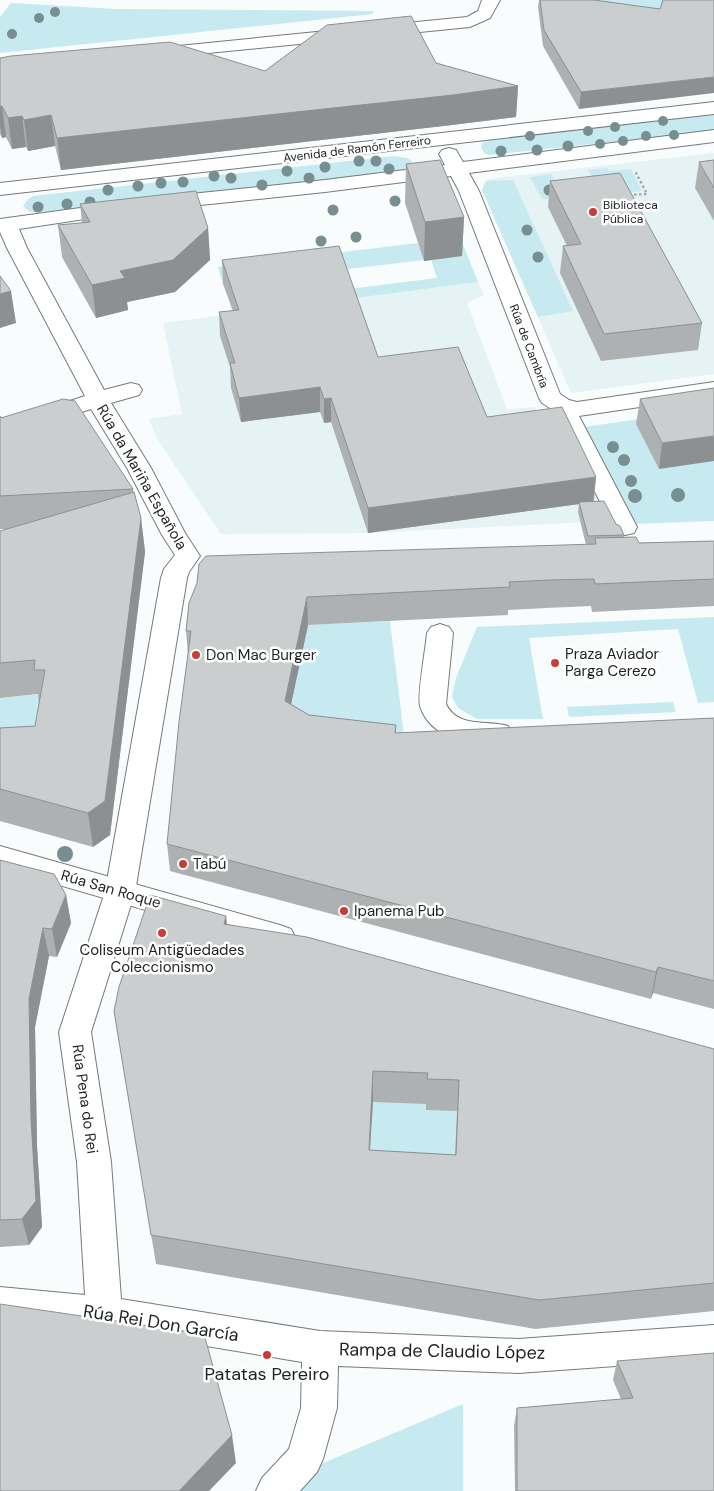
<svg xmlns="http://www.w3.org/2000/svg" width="714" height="1491" font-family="'DM Sans',sans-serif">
<rect width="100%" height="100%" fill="#f8fcfd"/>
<g fill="#e5f3f5">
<path d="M714,153V374L571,393L482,190L487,179Z"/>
<path d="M478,282L484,295L467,303L507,409L534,407L541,413L564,422L612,521L368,533L221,534L157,439L149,419L182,414L163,323Z"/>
</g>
<g fill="#c6eaef">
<path d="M593,0H668L661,18L592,14Z"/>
<path d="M11,3L117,9L373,11V14L0,53V17Z"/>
<path d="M714,114V131L489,155L484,153L481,147L483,142L492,140Z"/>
<path d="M394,156L407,158L412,161V166L416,169L45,212H30L23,206L28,199L33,196Z"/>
<path d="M608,168L609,171L631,169L642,191L603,195L588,170Z"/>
<path d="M551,174L566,204L550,199H542L530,177Z"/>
<path d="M513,180L573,311L538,317L482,190L486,181Z"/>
<path d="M444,197L478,282L233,314L230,304L437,278L431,260L462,256Z"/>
<path d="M418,243L424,260L223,284L218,267Z"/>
<path d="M714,408V521L631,524L584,427Z"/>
<path d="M714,617V702L698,703L678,629L529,638L543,719H477L458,708L452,697L456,678L477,627Z"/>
<path d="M390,621L407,760L259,776L295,686L307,625Z"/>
<path d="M41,694L30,761L0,763V698Z"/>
<path d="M673,702L676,712L569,717L567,707Z"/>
<path d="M411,1053L457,1111L544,1150L368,1180L373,1102Z"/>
<path d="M463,1404V1491H294L316,1466Z"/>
</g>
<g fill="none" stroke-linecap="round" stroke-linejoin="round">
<g stroke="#767a7b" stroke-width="2">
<g id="street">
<path d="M482,0H500L490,18L470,27L158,58L152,57L149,53L152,49L158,48L467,17L478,11Z"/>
<path d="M714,102V114L0,195V183Z"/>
<path d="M714,130V142L469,173L479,191L560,394L569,400L577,402L714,382V396L579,416L637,527L634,533L625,535L616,533L613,527L553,410L542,403L539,398L459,191L451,176L325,192L162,209L155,207L152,203L155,199L162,197L325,180L445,165L439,154L442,150L449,148L456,150L463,162Z"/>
<path d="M117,203L124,205L127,209L124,213L19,229L27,248L104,390L131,383L139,385L142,390L139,395L111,403L151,468L185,533L200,556L189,572L187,578L135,892L91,1032L111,1162L121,1299L320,1331L518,1339L714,1325V1359L518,1373L338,1366L337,1408L323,1459L317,1472L300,1491H256L262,1478L289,1449L301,1408L302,1362L104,1329L0,1319V1287L85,1295L77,1162L59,1032L105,892L161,578L164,569L175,555L162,535L127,468L91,409L0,439V424L85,396L7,248L0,232V219Z"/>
<path d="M440,624L449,627L453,633L446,704C457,728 487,720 508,726L512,733L508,740C478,749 430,740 420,706C417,695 426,647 427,633L431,627Z"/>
</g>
</g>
<g stroke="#767a7b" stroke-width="2">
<path id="secondary" d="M0,846L280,925L291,929L295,937L291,945L280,949L0,868Z"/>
</g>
<path stroke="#a7aaab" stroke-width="2.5" stroke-dasharray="2.5 2.5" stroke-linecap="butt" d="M629,195L647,194L635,171"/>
<use href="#street" fill="#fff" fill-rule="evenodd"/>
<use href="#secondary" fill="#fff" fill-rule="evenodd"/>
</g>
<g fill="#788f92">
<circle cx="55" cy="12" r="5"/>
<circle cx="39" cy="18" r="5"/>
<circle cx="12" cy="34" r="5"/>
<circle cx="663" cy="121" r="5"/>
<circle cx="615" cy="127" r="5"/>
<circle cx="588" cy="131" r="5"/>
<circle cx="674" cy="135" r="5"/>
<circle cx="530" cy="136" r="5"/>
<circle cx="646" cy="136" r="5"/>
<circle cx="623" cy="141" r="5"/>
<circle cx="600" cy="144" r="5"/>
<circle cx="568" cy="146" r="5.5"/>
<circle cx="537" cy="150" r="5.5"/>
<circle cx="501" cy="151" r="5.5"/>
<circle cx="359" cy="161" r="5.5"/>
<circle cx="376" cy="161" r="5.5"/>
<circle cx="325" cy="167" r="5.5"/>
<circle cx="389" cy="169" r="5.5"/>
<circle cx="287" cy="171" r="5.5"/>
<circle cx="214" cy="176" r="5.5"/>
<circle cx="231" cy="178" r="5.5"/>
<circle cx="309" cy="178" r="5.5"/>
<circle cx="183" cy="182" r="5.5"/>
<circle cx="161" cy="183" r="5.5"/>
<circle cx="262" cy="185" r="5.5"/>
<circle cx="138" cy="186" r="5.5"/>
<circle cx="108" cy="190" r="5.5"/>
<circle cx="549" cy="190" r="5.5"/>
<circle cx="395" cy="201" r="5.5"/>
<circle cx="90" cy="202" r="5.5"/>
<circle cx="67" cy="204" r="5.5"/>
<circle cx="38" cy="207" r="5.5"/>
<circle cx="333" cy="210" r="5.5"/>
<circle cx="527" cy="230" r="5.5"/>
<circle cx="356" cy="237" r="5.5"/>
<circle cx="321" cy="241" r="5.5"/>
<circle cx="538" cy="257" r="5.5"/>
<circle cx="613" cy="447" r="6"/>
<circle cx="624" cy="460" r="6"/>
<circle cx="631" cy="481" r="6"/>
<circle cx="678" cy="495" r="7"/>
<circle cx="635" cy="496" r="7"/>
<circle cx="65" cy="854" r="8"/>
</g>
<g fill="#aeb1b2" fill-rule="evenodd">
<path d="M539,0H594L660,9L714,0L579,109L543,46L538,7Z"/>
<path d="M0,58L265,71L436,63L518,86L516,117L452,125L61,170L55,146L28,151L26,147L12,149L6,137L2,138L0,134Z"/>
<path d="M714,160V221L695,188L699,162Z"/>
<path d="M406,164L464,217L462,256L424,261L405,203Z"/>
<path d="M550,181L702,323L698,350L601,361L560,273L563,246H567L548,207Z"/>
<path d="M80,204L208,228L210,260L175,292L127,302L128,310L96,318L62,257L58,225L82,223Z"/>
<path d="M222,260L378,357L596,477L594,501L616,524L624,535V537L639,543L714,541V606L592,612L591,606L546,608L508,610V615L308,625L291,704L309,715L396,725V733L714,718V1009L653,993L651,999L170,871L167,844L188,655L186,631L189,603L586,545L578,512L579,504L368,533L331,422L324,423L320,412L241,422L231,388L230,367L220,336L219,312L233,311L223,284Z"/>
<path d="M714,388L659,469L636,424L640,399Z"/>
<path d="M0,416L1,418L133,489L141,518L145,552L110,835L93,847L0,821V728L35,726L39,704L38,694L0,698V531L8,529H0Z"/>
<path d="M0,860L66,895L71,923L57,957L49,956L35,1027L37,1146L42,1227L29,1245L0,1247Z"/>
<path d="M226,916L227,924L714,1049V1311L535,1329L156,1264L114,1011ZM373,1102L426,1104V1110L457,1111L455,1155L370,1150Z"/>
<path d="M617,1361L714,1491H515L514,1426L517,1408L621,1399L613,1380Z"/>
</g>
<g fill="#8d9091">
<path d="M714,77V93L579,109L581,92Z"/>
<path d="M518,86L516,117L452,125L61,170L57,138Z"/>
<path d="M2,106L6,137L2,138L0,125V107Z"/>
<path d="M51,115L55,146L28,151L24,120Z"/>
<path d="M22,116L26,147L12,149L8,118Z"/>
<path d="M464,217L462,256L424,261L425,222Z"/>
<path d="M208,228L210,260L175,292L127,302L128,310L96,318L92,285L120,271Z"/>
<path d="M11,291L16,323L0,328V294Z"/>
<path d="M320,387V412L241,422L239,398Z"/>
<path d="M331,398V422L324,423V399Z"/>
<path d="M714,436V461L659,469L662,443Z"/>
<path d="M596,477L593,502H579V504L368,533V508Z"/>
<path d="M141,518L145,552L110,835L93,847L88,813Z"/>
<path d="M307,597L308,625L286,728L285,701Z"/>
<path d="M66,895L71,923L57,957L52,929Z"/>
<path d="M226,916L229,948L224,924Z"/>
<path d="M43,928L49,956L35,1027L37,1146L42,1227L29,1245L22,1219L29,999Z"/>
<path d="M658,967L653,993L651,999L656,972Z"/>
<path d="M373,1071V1102L368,1180L369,1150Z"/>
<path d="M232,1435L236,1463L209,1491H179Z"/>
</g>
<g fill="#cacecf" stroke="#8d9091" fill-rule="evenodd">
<path d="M540,0H594L660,9L663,0H714V77L581,92L544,30Z"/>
<path d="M411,16L436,63L518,86L453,95L57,138L51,115L24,120L22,116L8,118L2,106L0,107V58L11,56L170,42L265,71L327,25Z"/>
<path d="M440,160L464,217L425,222L406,164Z"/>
<path d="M714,160V188L699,162Z"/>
<path d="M620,173L702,323L604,334L563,246L581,244L550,181Z"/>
<path d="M196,191L208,228L173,260L120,271L125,278L92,285L58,225L90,222L80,204Z"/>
<path d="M339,246L378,357L458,347L487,417L562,407L596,477L368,508L331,398L324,399L320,387L239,398L230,363H235L219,312L239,310L222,260Z"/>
<path d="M0,276L11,291L0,294Z"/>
<path d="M714,388V436L662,443L640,399Z"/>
<path d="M63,399L75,401L133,489L0,496V416L1,418Z"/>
<path d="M134,492L141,518L105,801L88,813L0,789V728L35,726L45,670H34L35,660L0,663V531Z"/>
<path d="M604,501L616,524L620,526L624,535L588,536L579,502Z"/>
<path d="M636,537L639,543L714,541V579L595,584L594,579L549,580L509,582L510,587L307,597L285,701L309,715L396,725L395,733L714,718V981L658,967L656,972L167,844L179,722L191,631H186L189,603L197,583L199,564L206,556L596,544L595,538Z"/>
<path d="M0,860L54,874L66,895L52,929L43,928L29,999L31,1119L36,1201L22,1219L0,1220Z"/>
<path d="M150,895L226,916L224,924L307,937L714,1049V1283L539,1300L151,1235L114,1011L119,987ZM373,1071L428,1073L427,1079L459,1080L456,1155L369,1150Z"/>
<path d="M0,1304L204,1334L232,1435L179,1491H0Z"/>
<path d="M714,1353V1491H517V1408L633,1398L617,1361Z"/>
</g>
<g fill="#ca3c34" stroke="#fff" stroke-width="2">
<circle cx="593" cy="212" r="5"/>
<circle cx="196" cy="655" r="5"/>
<circle cx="555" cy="663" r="5"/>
<circle cx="183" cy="864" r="5"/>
<circle cx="344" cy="911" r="5"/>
<circle cx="162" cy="933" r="5"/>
<circle cx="267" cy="1355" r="5"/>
</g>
<g text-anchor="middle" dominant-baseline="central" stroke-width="5" stroke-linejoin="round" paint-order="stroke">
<g font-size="12" fill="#1f2121" stroke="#fff">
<text transform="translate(357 149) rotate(-7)">Avenida de Ramón Ferreiro</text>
<text transform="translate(529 346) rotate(69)">Rúa de Cambría</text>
</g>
<g font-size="12" fill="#1f2121" stroke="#fff" text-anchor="start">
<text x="603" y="205">Biblioteca<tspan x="603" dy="14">Pública</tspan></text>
</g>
<g font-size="15" fill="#1f2121" stroke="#fff">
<text transform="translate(142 477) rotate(60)">Rúa da Mariña Española</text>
<text transform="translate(111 889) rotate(16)">Rúa San Roque</text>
<text transform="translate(85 1099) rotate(82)">Rúa Pena do Rei</text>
</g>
<g font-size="15" fill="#1f2121" stroke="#fff" text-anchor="start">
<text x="565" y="654">Praza Aviador<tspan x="565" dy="17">Parga Cerezo</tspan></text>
<text x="206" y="655">Don Mac Burger</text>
<text x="193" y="864">Tabú</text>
<text x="354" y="911">Ipanema Pub</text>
<text x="162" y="950" text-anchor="middle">Coliseum Antigüedades<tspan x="162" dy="17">Coleccionismo</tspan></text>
</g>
<g font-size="18" fill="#1f2121" stroke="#fff">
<text transform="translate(161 1323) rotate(9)">Rúa Rei Don García</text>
<text transform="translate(442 1351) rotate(1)">Rampa de Claudio López</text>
</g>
<g font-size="18" fill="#1f2121" stroke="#fff">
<text x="267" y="1374">Patatas Pereiro</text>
</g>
</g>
</svg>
